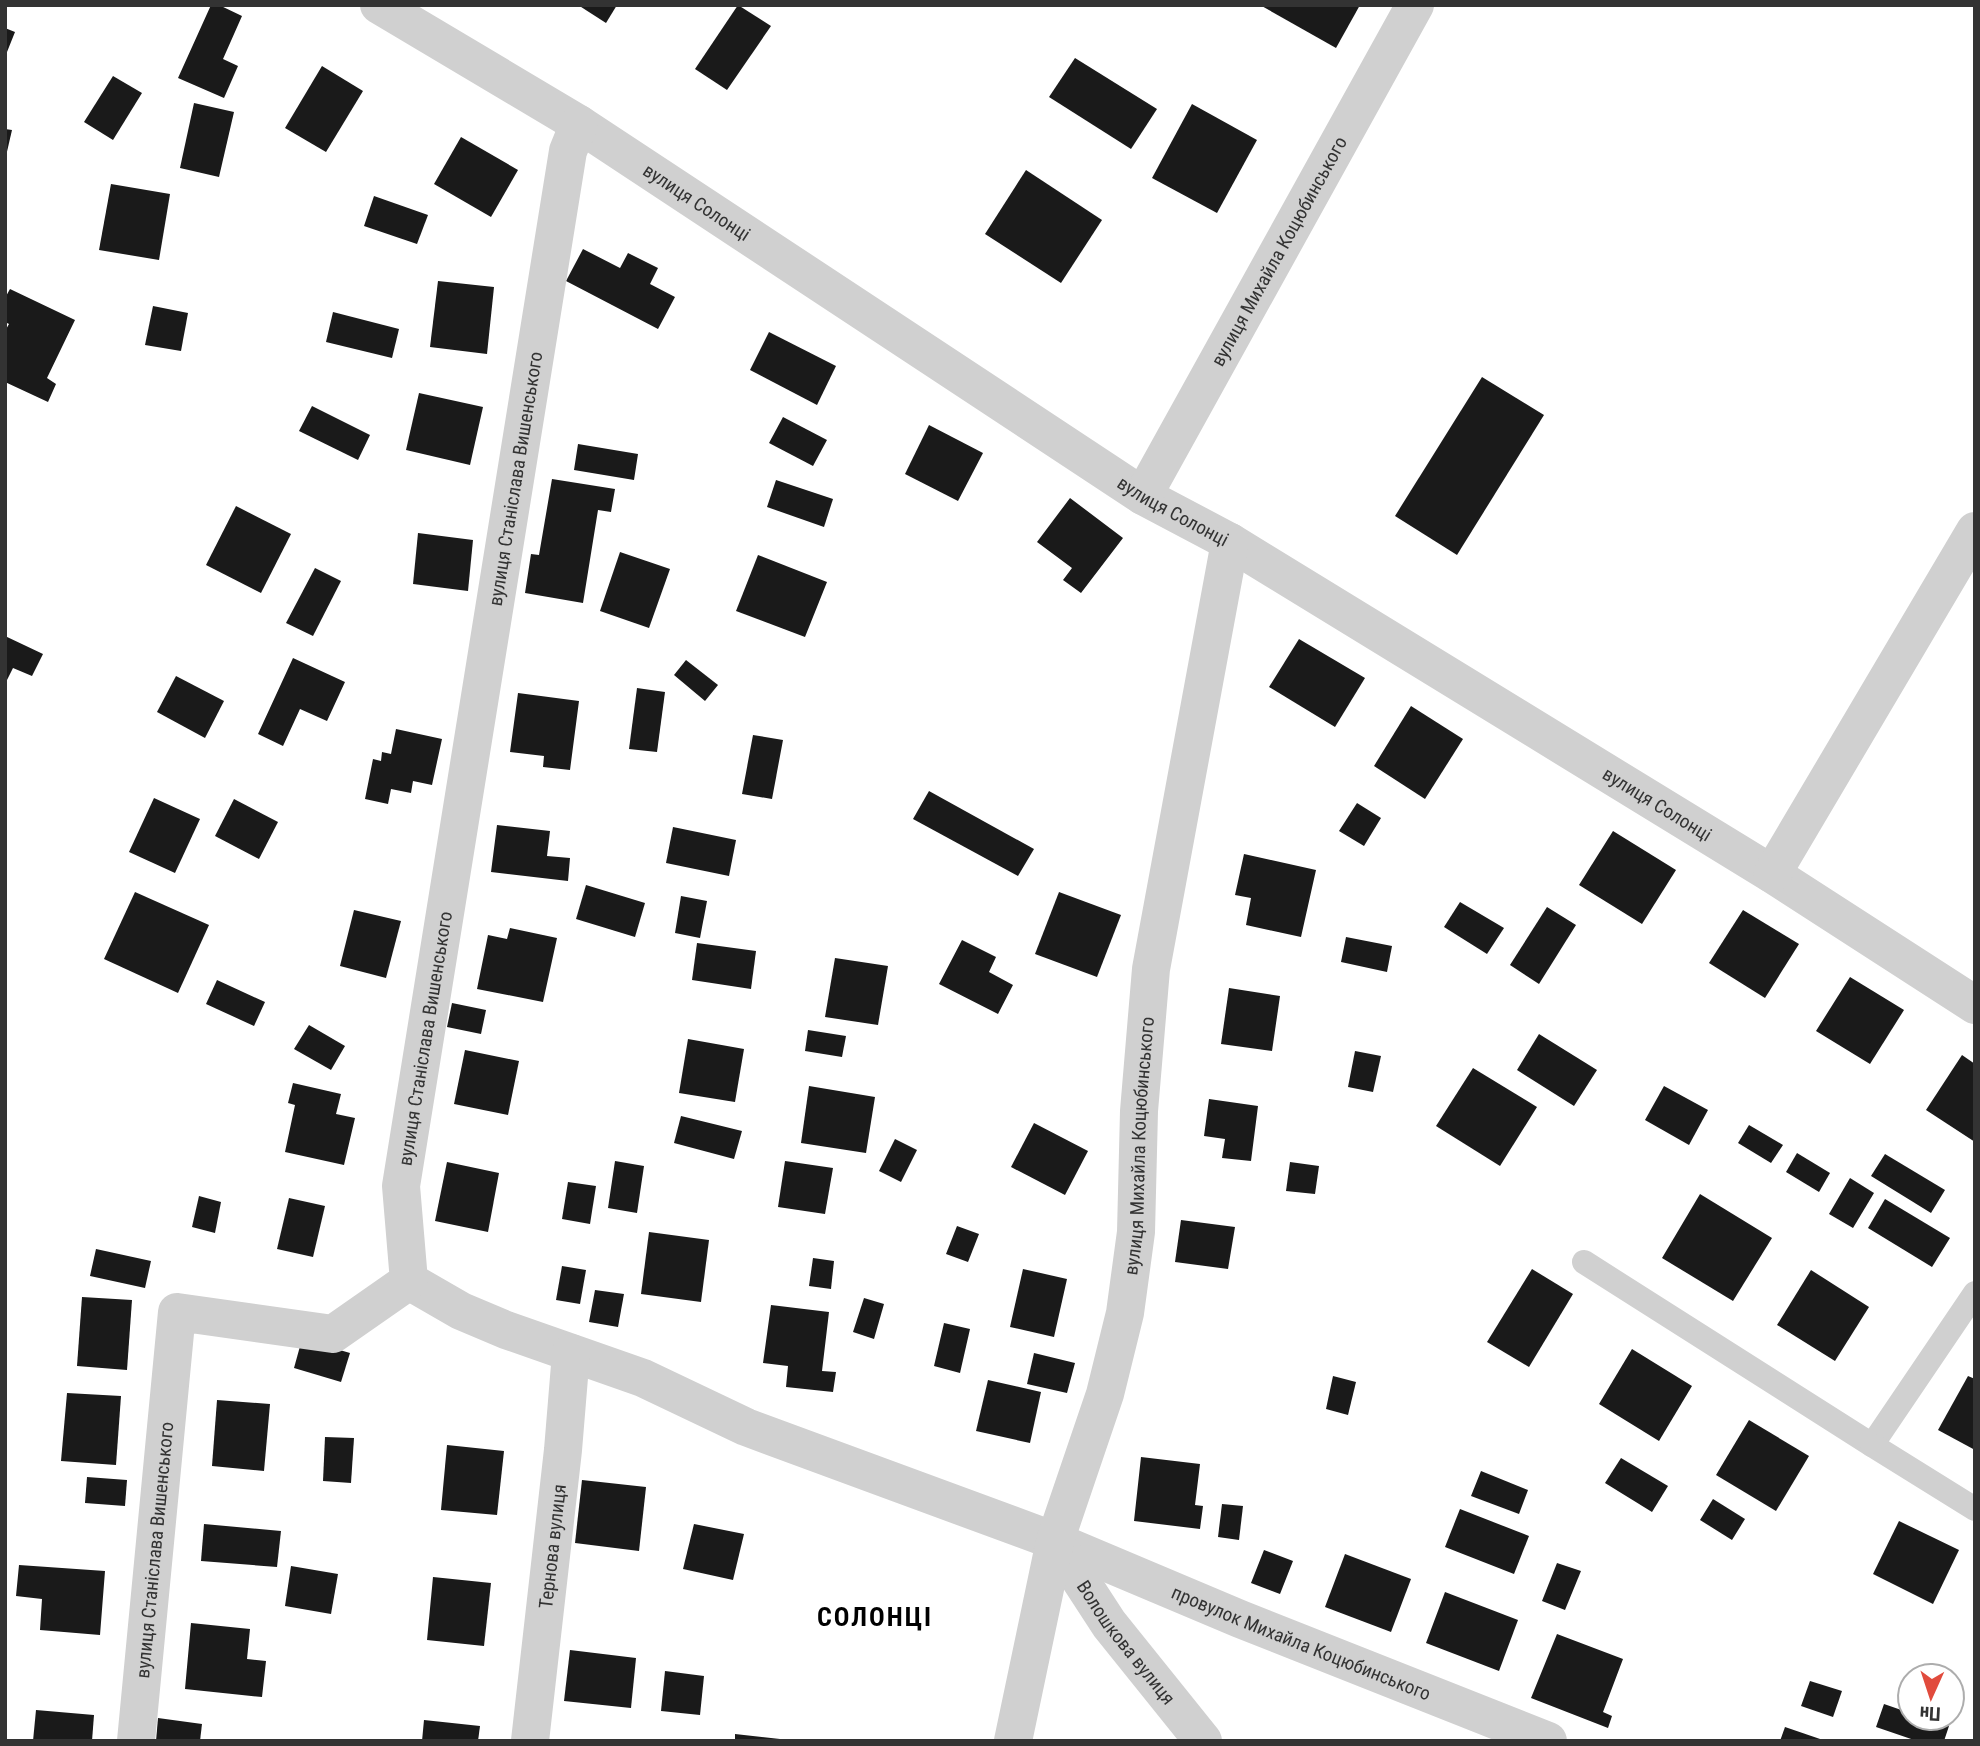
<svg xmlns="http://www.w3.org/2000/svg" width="1980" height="1746" font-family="'Roboto Condensed',sans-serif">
<rect width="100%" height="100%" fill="#fff"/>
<g fill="#1a1a1a">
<path d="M211,5H219L242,16L223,59L238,66L224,98L178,78Z"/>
<path d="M578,5H617L606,23Z"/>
<path d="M738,5L771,26L727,90L695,69Z"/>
<path d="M1260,5H1360L1336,48Z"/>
<path d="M5,28L15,32L5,57Z"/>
<path d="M1075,58L1157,109L1131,149L1049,97Z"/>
<path d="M322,66L363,91L326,152L285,128Z"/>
<path d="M113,76L142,93L113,140L84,122Z"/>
<path d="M194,103L234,112L219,177L180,168Z"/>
<path d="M1192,104L1257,140L1217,213L1152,178Z"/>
<path d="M5,129L12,130L6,156H5Z"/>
<path d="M461,137L518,170L491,217L434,184Z"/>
<path d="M1026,170L1102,220L1061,283L985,234Z"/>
<path d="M111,184L170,194L159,260L99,250Z"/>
<path d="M374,196L428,215L417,244L364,226Z"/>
<path d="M583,249L620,268L628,253L658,268L650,284L675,297L658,329L566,281Z"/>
<path d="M438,281L494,287L487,354L430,347Z"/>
<path d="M10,289L75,320L47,378L56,384L48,402L5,382V331L9,324L5,322V298Z"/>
<path d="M153,306L188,313L181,351L145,345Z"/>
<path d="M333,312L399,329L392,358L326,342Z"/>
<path d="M769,332L836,366L817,405L750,370Z"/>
<path d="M1482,377L1544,415L1457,555L1395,516Z"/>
<path d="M419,393L483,407L470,465L406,450Z"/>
<path d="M312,406L370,435L358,460L299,431Z"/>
<path d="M783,417L827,440L813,466L769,443Z"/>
<path d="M929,425L983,453L958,501L905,474Z"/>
<path d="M578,444L638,454L634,480L574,470Z"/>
<path d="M552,479L615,489L611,512L598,510L583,603L525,593L531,554L539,555Z"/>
<path d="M776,480L833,499L824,527L767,507Z"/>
<path d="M1070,498L1123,538L1081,593L1063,580L1072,568L1037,542Z"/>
<path d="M236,506L291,534L261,593L206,565Z"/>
<path d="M418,533L473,540L468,591L413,584Z"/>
<path d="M620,552L670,569L649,628L600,611Z"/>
<path d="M758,555L827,582L805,637L736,611Z"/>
<path d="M315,568L341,581L313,636L286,623Z"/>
<path d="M5,636L43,654L32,676L13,668L5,684Z"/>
<path d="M1299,639L1365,678L1335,727L1269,687Z"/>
<path d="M293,658L345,682L327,721L300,709L283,746L258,734Z"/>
<path d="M686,660L718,685L705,701L674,675Z"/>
<path d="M176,676L224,701L205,738L157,712Z"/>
<path d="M637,688L665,692L657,752L629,749Z"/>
<path d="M518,693L579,701L570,770L543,767L544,756L510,752Z"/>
<path d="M1411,706L1463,739L1425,799L1374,766Z"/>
<path d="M396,729L442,739L432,785L413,781L411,793L391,789L388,804L365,799L373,759L381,761L382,752L391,754Z"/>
<path d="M753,735L783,740L772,799L742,794Z"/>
<path d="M929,791L1034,849L1018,876L913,819Z"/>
<path d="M154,798L200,819L175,873L129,852Z"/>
<path d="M234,799L278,822L259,859L215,836Z"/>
<path d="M1357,803L1381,818L1364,846L1339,831Z"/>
<path d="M497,825L550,831L547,856L570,858L568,881L491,872Z"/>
<path d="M673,827L736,840L729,876L666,863Z"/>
<path d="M1613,831L1676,870L1642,924L1579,885Z"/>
<path d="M1244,854L1316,870L1301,937L1246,925L1251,898L1235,895Z"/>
<path d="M586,885L645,903L635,937L576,919Z"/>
<path d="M135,892L209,925L178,993L104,959Z"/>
<path d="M1059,892L1121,915L1097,977L1035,954Z"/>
<path d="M681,896L707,901L700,938L675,933Z"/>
<path d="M1460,902L1504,928L1487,954L1444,927Z"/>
<path d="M1547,907L1576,925L1539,984L1510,965Z"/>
<path d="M354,910L401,921L386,978L340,966Z"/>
<path d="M1743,910L1799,944L1765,998L1709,963Z"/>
<path d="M510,928L557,938L543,1002L477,989L488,935L507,939Z"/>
<path d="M1346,937L1392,946L1387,972L1341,962Z"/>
<path d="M962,940L996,957L989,972L1013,985L998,1014L939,984Z"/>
<path d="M697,943L756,951L751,989L692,980Z"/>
<path d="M835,958L888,966L878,1025L825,1017Z"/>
<path d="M1850,977L1904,1010L1870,1064L1816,1031Z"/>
<path d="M217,980L265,1002L254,1026L206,1004Z"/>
<path d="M1229,988L1280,996L1272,1051L1221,1044Z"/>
<path d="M452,1003L486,1010L481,1034L447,1027Z"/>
<path d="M309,1025L345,1046L331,1070L294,1049Z"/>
<path d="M808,1030L846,1036L842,1057L805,1051Z"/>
<path d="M1539,1034L1597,1070L1574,1106L1517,1070Z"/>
<path d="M688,1039L744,1049L735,1102L679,1093Z"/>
<path d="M465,1050L519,1061L508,1115L454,1104Z"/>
<path d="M1355,1051L1381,1056L1373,1092L1348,1087Z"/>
<path d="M1962,1055L1975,1064V1142L1926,1110Z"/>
<path d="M1473,1068L1537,1107L1500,1166L1436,1126Z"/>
<path d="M293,1083L341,1094L336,1114L355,1118L344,1165L285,1152L295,1105L288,1103Z"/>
<path d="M809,1086L875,1097L866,1153L801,1143Z"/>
<path d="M1664,1086L1708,1110L1689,1145L1645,1120Z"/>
<path d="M1209,1099L1258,1106L1251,1161L1222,1158L1225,1139L1204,1136Z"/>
<path d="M681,1116L742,1131L734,1159L674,1143Z"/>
<path d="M1034,1123L1088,1151L1065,1195L1011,1167Z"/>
<path d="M1749,1125L1783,1145L1771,1163L1738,1143Z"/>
<path d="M895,1139L917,1150L901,1182L879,1171Z"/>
<path d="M1797,1153L1830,1173L1819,1192L1786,1172Z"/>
<path d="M1885,1154L1945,1190L1931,1213L1871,1176Z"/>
<path d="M615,1161L644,1166L637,1213L608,1208Z"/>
<path d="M785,1161L833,1168L825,1214L778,1207Z"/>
<path d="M447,1162L499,1173L488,1232L435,1221Z"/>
<path d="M1290,1162L1319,1166L1315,1194L1286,1191Z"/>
<path d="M1850,1178L1874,1193L1853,1228L1829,1214Z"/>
<path d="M568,1182L596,1186L590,1224L562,1219Z"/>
<path d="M1700,1194L1772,1238L1733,1301L1662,1258Z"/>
<path d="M199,1196L221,1202L215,1233L192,1227Z"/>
<path d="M289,1198L325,1206L313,1257L277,1249Z"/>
<path d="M1885,1199L1950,1238L1932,1267L1868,1228Z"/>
<path d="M1181,1220L1235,1227L1228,1269L1175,1262Z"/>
<path d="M957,1226L979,1234L968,1262L946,1254Z"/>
<path d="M649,1232L709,1240L701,1302L641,1294Z"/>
<path d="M96,1249L151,1261L145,1288L90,1276Z"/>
<path d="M813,1258L834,1261L831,1289L809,1286Z"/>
<path d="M562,1266L586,1270L580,1304L556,1300Z"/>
<path d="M1023,1269L1067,1279L1054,1337L1010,1327Z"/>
<path d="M1532,1269L1573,1294L1529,1367L1487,1342Z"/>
<path d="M1811,1270L1869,1307L1835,1361L1777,1325Z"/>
<path d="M595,1290L624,1294L618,1327L589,1322Z"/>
<path d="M82,1297L132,1300L127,1370L77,1366Z"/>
<path d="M864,1298L884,1304L874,1339L853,1332Z"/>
<path d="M771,1305L829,1312L822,1371L836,1372L833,1392L786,1387L788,1366L763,1363Z"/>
<path d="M944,1323L970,1329L960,1373L934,1366Z"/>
<path d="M302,1339L350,1353L341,1382L294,1368Z"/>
<path d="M1632,1349L1692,1386L1659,1441L1599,1404Z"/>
<path d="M1034,1353L1075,1363L1067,1393L1027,1384Z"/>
<path d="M1333,1376L1356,1382L1348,1415L1326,1409Z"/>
<path d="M1968,1376L1975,1379V1450L1938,1430Z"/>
<path d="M988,1380L1041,1392L1030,1443L976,1431Z"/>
<path d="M67,1393L121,1396L116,1465L61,1461Z"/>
<path d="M217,1400L270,1404L264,1471L212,1466Z"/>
<path d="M1749,1420L1809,1456L1776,1511L1716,1475Z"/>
<path d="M325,1437L354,1438L351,1483L323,1481Z"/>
<path d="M447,1445L504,1451L497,1515L441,1510Z"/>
<path d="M1141,1457L1200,1464L1195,1505L1203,1506L1200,1529L1134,1521Z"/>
<path d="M1621,1458L1668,1486L1652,1512L1605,1483Z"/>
<path d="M1481,1471L1528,1490L1519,1514L1471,1496Z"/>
<path d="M87,1477L127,1480L125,1506L85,1503Z"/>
<path d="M582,1480L646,1487L639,1551L575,1543Z"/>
<path d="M1713,1499L1745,1519L1732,1540L1700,1520Z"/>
<path d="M1222,1504L1243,1506L1239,1540L1218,1537Z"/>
<path d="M1460,1509L1529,1536L1514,1574L1445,1547Z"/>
<path d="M1899,1521L1959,1550L1933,1604L1873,1574Z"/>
<path d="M204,1524L281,1531L277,1567L201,1561Z"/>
<path d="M694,1524L744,1534L733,1580L683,1569Z"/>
<path d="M1264,1550L1293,1561L1280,1594L1251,1583Z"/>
<path d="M1345,1554L1411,1579L1391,1632L1325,1607Z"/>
<path d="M1557,1563L1581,1571L1565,1610L1542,1601Z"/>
<path d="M19,1565L105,1571L100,1635L40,1630L42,1599L16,1596Z"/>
<path d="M291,1566L338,1574L331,1614L285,1606Z"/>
<path d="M433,1577L491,1583L484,1646L427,1640Z"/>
<path d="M1445,1592L1518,1620L1499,1671L1426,1643Z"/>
<path d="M191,1623L250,1629L247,1659L266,1661L262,1697L185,1689Z"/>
<path d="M1557,1634L1623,1659L1603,1712L1612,1716L1608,1728L1531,1698Z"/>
<path d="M570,1650L636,1658L631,1708L564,1701Z"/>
<path d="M665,1671L704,1676L700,1715L661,1711Z"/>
<path d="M1810,1681L1842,1691L1833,1717L1801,1706Z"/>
<path d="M1884,1704L1910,1713V1718H1925L1949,1726L1944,1741H1917L1876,1727Z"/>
<path d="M36,1710L94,1715L92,1741H33Z"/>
<path d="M158,1718L202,1724L200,1741H156Z"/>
<path d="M424,1720L480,1726L478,1741H422Z"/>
<path d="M1785,1727L1823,1740V1741H1780Z"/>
<path d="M735,1734L780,1739V1741H735Z"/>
</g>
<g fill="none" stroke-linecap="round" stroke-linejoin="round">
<g stroke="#d0d0d0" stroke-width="24">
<path d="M1584,1262L1872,1445L1975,1293"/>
<path d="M1872,1445L1975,1509"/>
</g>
<g stroke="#d0d0d0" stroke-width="38">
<path id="s1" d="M379,5L579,124L1143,496L1230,542L1772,874L1975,1005"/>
<path id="s2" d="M1143,496L1415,5"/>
<path d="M1772,874L1975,531"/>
<path id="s3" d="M409,1281L461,1311L506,1330L643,1378L746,1427L1055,1541L1240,1619L1548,1741"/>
<path id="s4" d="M1055,1541L1109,1624L1203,1741"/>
<path id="s5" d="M136,1741L177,1312L333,1334L409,1281L401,1186L568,151L579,124"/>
<path id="s6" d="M530,1741L563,1450L571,1353"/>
<path id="s7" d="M1013,1741L1055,1541L1105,1394L1125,1313L1136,1232L1139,1111L1151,969L1230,542"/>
</g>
</g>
<g text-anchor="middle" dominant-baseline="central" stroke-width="7" stroke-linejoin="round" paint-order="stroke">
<g font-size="19" fill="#333" stroke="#fff">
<text stroke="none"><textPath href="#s1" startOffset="374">вулиця Солонці</textPath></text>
<text stroke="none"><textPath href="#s2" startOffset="280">вулиця Михайла Коцюбинського</textPath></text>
<text stroke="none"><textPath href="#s5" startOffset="1493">вулиця Станіслава Вишенського</textPath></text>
<text stroke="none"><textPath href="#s1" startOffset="942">вулиця Солонці</textPath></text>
<text stroke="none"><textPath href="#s1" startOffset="1508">вулиця Солонці</textPath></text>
<text stroke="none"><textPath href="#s5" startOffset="926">вулиця Станіслава Вишенського</textPath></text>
<text stroke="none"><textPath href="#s7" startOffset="611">вулиця Михайла Коцюбинського</textPath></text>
<text stroke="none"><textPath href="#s6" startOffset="196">Тернова вулиця</textPath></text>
<text stroke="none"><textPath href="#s5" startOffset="192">вулиця Станіслава Вишенського</textPath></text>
<text stroke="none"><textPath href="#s4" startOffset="124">Волошкова вулиця</textPath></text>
<text stroke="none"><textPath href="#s3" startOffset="964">провулок Михайла Коцюбинського</textPath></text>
</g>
<g font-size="26" font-weight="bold" letter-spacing="2" fill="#000" stroke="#fff">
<text x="875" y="1617">СОЛОНЦІ</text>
</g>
</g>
<rect width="1980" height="1746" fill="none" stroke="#333333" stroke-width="14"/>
<g transform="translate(1931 1697) rotate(183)"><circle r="33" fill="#ffffff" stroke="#adadad" stroke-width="2"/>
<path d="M0-5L12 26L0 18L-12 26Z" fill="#e14b3d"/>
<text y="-10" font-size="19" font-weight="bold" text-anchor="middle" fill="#333333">Пн</text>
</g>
</svg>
